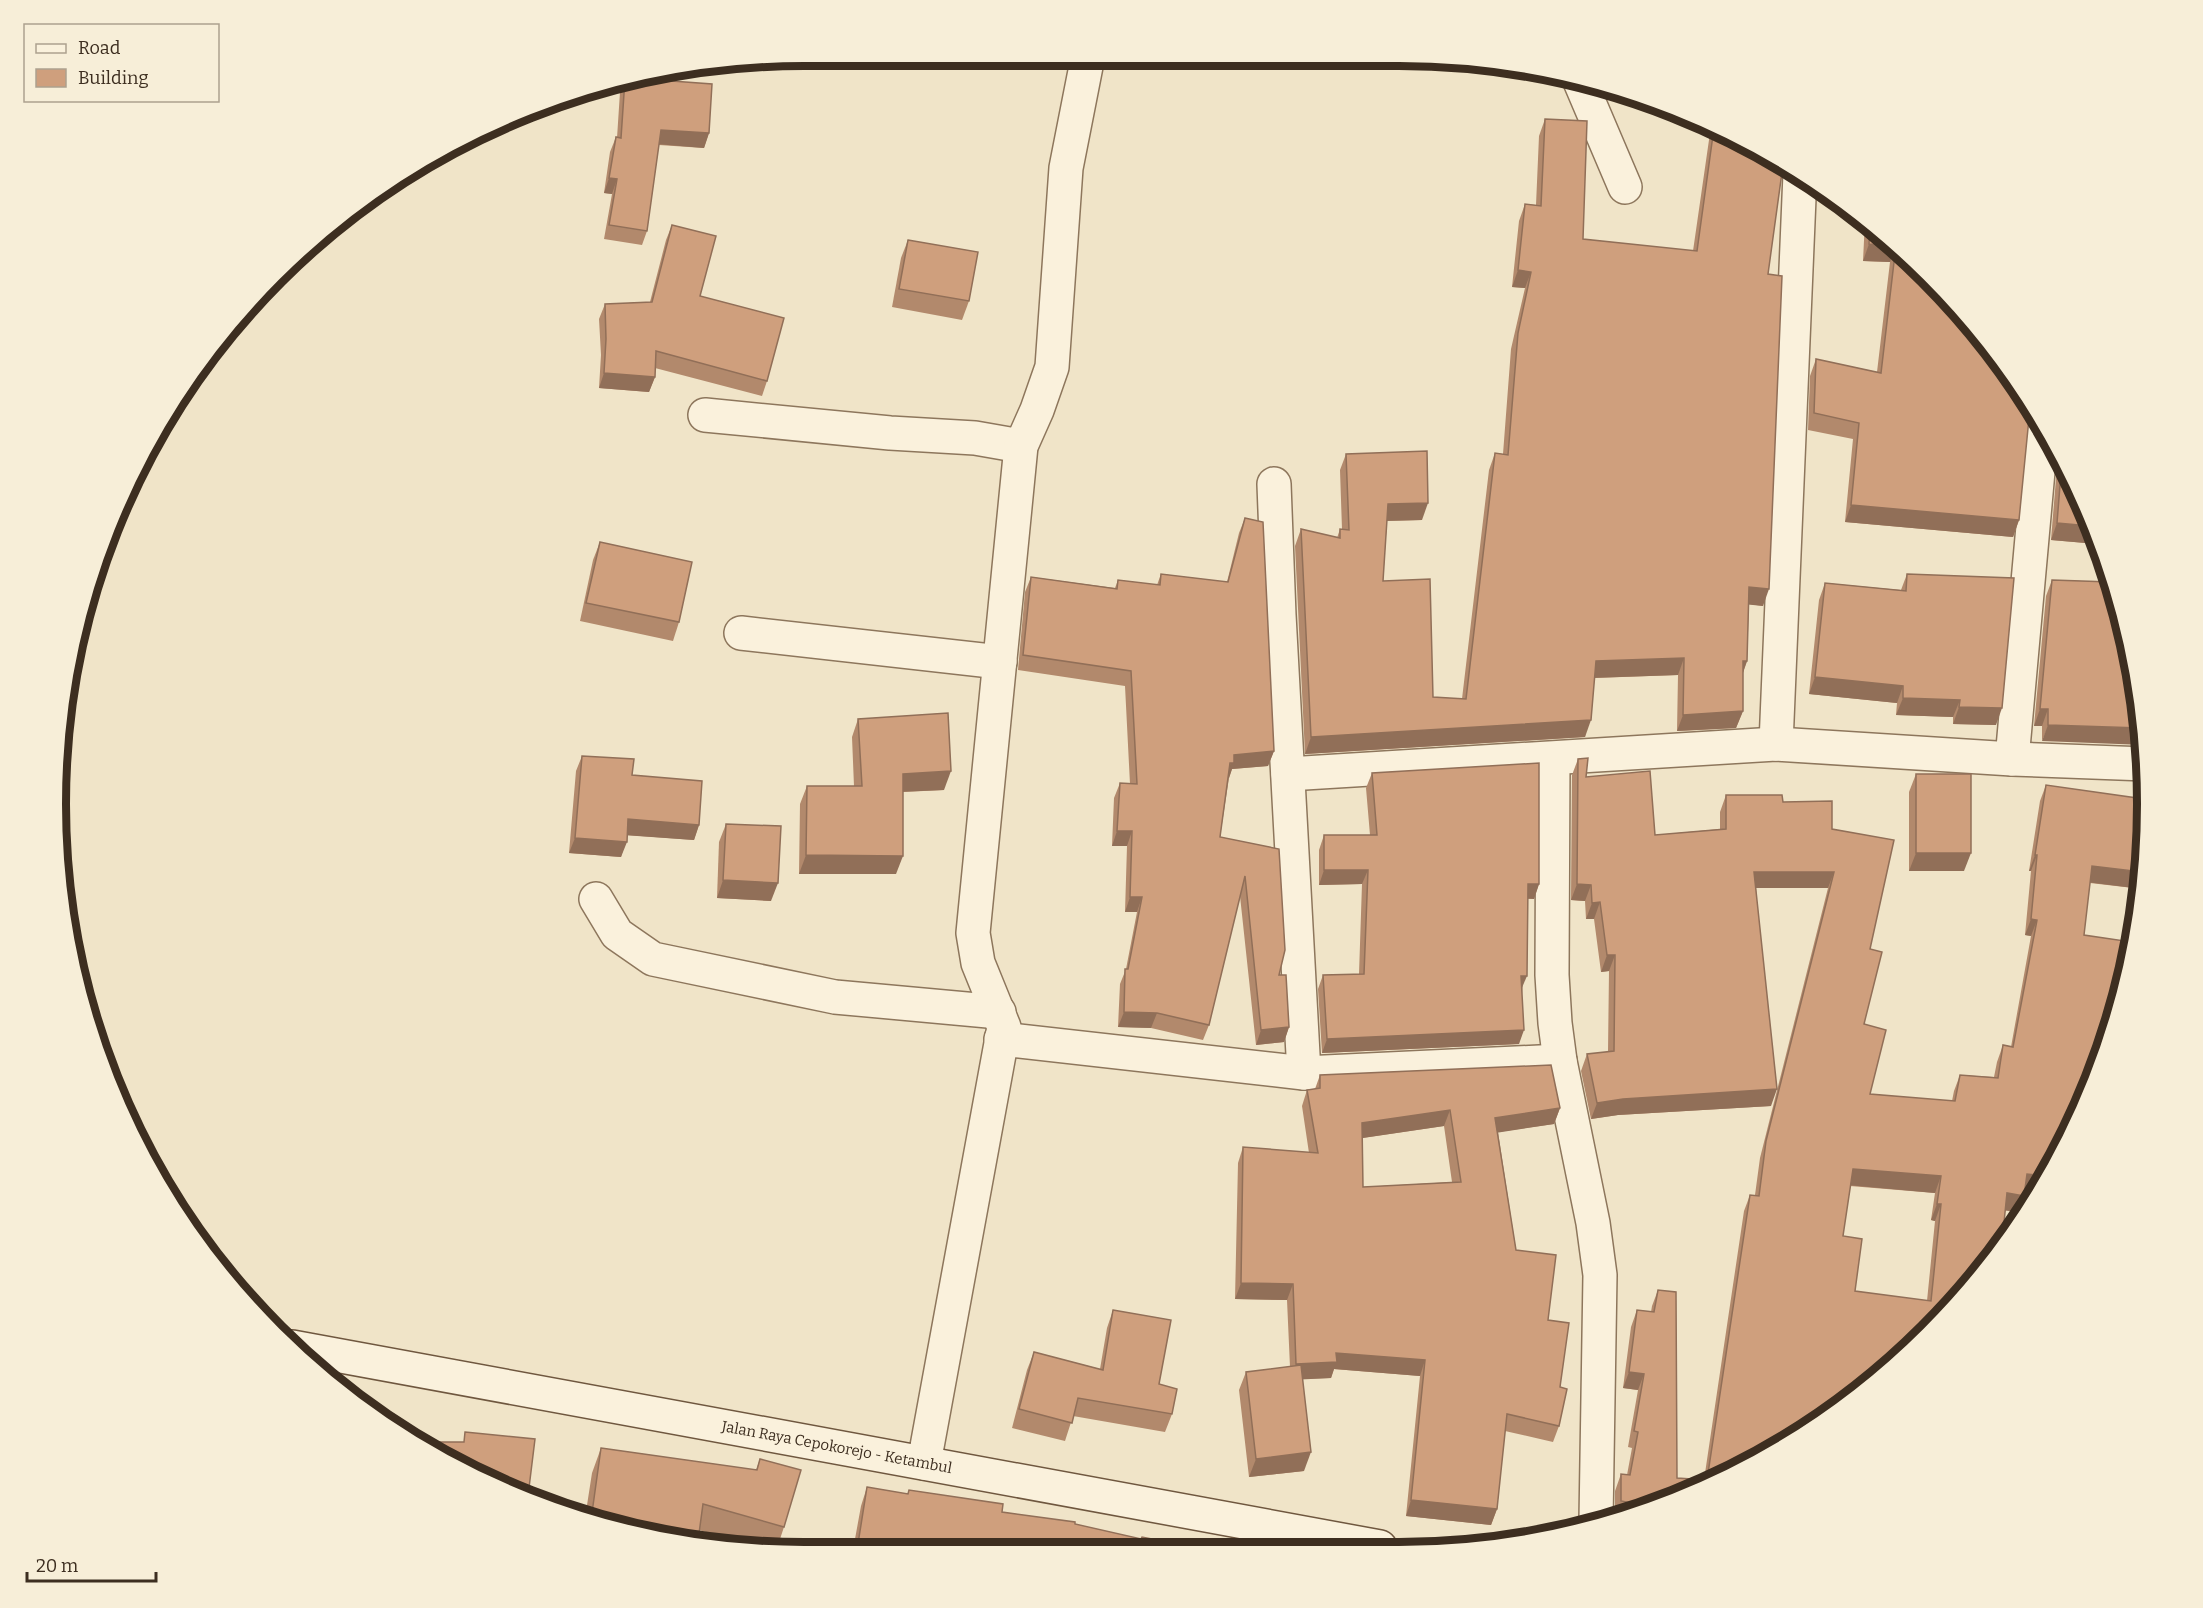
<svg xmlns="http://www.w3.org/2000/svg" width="2203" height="1608" font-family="Bitter,serif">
<rect width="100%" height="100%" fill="#f0e4c8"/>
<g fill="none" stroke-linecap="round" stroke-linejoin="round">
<g stroke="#8d765c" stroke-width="36">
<g id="street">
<path d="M1579,79L1625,187"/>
<path d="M705,415L890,433L975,438L1021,446"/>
<path d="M1274,484L1279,615L1304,1073"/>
<path d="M741,633L1000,662"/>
<path d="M1776,744L1800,174"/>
<path d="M1553,759L1552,975L1555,1023L1560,1061L1593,1223L1600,1275L1596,1520"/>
<path d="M2012,759L2042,427"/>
<path d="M1288,774L1776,744L2012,759L2146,764"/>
<path d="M596,899L617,934L653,959L835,997L999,1012"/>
<path d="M1001,1039L1304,1073L1560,1061"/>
<path d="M924,1463L1004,1027L978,963L973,933L1021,446L1037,410L1052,367L1066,168L1088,56"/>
</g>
</g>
<g stroke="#6f573f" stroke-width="36">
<g id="secondary">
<path id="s1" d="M292,1347L1380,1547"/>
</g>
</g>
<use href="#street" stroke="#faf1dc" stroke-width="33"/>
<use href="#secondary" stroke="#faf1dc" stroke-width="33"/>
</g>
<g fill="#b2896c" fill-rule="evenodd">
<path d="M625,79L709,133L704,148L659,145L647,231L642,245L604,239L612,194L604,193L610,152L616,137L617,138L620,92Z"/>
<path d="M1602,84L1628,93L1605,92Z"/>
<path d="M1545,119L1583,239L1693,251L1711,126L1783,165L1768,274L1763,606L1749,604L1747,661L1743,673V711L1736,728L1677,731L1678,675L1594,678L1585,737L1305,754L1295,546L1301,529L1337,538L1340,529H1342L1340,470L1346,454L1422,520L1387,521L1383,581L1433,697L1462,699L1489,470L1495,453L1503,454L1511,349L1525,288L1512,287L1519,221L1525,204L1536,205L1539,136Z"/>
<path d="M1865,220L1893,241L1993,348L2032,412L2029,414L2019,520L2013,537L1845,522L1853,439L1808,430L1810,376L1816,359L1877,372L1890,262L1863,261Z"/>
<path d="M672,225L700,296L767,381L762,396L655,368V377L649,392L599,388L601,355L599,319L605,304L650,302L666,240Z"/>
<path d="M908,240L969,301L962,320L892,307L901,258Z"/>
<path d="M2058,454L2070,473L2097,544L2051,540Z"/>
<path d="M1245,518L1274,751L1268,766L1232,769L1229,778L1220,837L1279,849V975L1289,1027L1284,1042L1256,1045L1240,896L1209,1025L1203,1040L1151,1028L1118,1027L1120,984L1126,969L1137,912H1125L1127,846H1112L1114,798L1120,783L1130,784L1125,686L1018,670L1025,592L1031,577L1115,588L1118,580L1157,585L1161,574L1227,582L1239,533Z"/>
<path d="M600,542L679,622L673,641L580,621L593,560Z"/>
<path d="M1907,574L1996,725L1953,724V717L1896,715L1897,703L1809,694L1819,600L1825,583L1901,590Z"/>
<path d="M2052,580L2111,582L2042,741V726H2034L2046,596Z"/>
<path d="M858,719L944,790L903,792L896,874H799L800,804L807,786H854L852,737Z"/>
<path d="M582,756L699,825L694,840L627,835L621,857L569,853L576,771Z"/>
<path d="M1578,759L1586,777L1655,835L1720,829V812L1726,795L1783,802L1832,829L1870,949L1864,1024L1870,1094L1952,1101L1954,1091L1960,1075L1994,1077L1997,1062L2003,1045L2011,1047L2031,936L2025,935L2031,871H2029L2040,801L2046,785L2142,889L2090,883L2047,1178L2038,1192L2025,1190L2024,1196L2018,1212L2005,1210L1962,1297L1686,1495L1615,1514V1491L1621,1474L1627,1475L1632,1448L1628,1447L1638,1390L1623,1388L1631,1327L1637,1310L1651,1312L1652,1306L1658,1290L1677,1478L1704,1480L1744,1211L1750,1195H1755L1760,1158L1828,888H1756L1771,1106L1618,1115L1591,1119L1581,1071L1587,1054L1608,1052L1609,971L1601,972L1594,919H1586L1585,901L1571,900L1572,775ZM1850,1186L1935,1193L1931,1220L1935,1221L1927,1301L1855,1291L1843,1236Z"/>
<path d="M1372,773L1539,884L1534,899H1528L1519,1044L1322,1053L1318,989L1323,975L1359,974L1362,884L1319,885V850L1324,835H1370L1366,788Z"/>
<path d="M1916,774L1964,871H1909V792Z"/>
<path d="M726,824L771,901L717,898L719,842Z"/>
<path d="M1320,1075L1560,1108L1554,1124L1498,1132L1516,1250L1548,1320L1560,1387L1559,1426L1553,1442L1505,1431L1497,1509L1491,1525L1406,1516L1420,1376L1334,1369L1331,1378L1303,1379L1304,1471L1249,1477L1239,1390L1246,1372L1290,1367L1287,1300L1235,1299L1238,1163L1243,1147L1309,1153L1302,1106L1307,1090L1315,1089ZM1444,1126L1452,1182L1363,1187L1362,1138Z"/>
<path d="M1113,1310L1172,1414L1165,1432L1073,1416L1065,1441L1012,1428L1027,1370L1034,1352L1100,1369L1107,1328Z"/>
<path d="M601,1448L756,1470L760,1459L784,1527L776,1551H772L699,1530L610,1527L585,1518L592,1473Z"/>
<path d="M867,1487L908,1494L909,1490L1002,1512L1075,1524L1141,1539L1199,1548L853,1550L861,1506Z"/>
</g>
<g fill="#916f58">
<path d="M1607,86L1628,93L1605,92Z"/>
<path d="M661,130L709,133L704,148L656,144Z"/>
<path d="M609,178L617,179L612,194L604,193Z"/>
<path d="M1869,244L1896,245L1890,262L1863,261Z"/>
<path d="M1518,270L1531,272L1525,288L1512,287Z"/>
<path d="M604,373L655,377L649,392L599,388Z"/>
<path d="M1428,503L1422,520L1382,521L1388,504Z"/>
<path d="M1851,505L2019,520L2013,537L1845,522Z"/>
<path d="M2057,523L2090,526L2097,544L2051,540Z"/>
<path d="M1749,587L1769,589L1763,606L1743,604Z"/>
<path d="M1684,658L1678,675L1590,678L1596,661Z"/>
<path d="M1743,661H1747L1741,678Z"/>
<path d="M1815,677L1903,686L1897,703L1809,694Z"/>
<path d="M1903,698L1960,700L1953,717L1896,715Z"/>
<path d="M1959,707L2002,708L1996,725L1953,724Z"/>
<path d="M2040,709H2048L2042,726H2034Z"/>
<path d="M1743,711L1736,728L1677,731L1683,715Z"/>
<path d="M1591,720L1585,737L1305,754L1311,737Z"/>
<path d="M2048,725L2141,728L2144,745L2042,741Z"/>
<path d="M1274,751L1268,766L1232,769L1229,778H1225L1234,755Z"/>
<path d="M951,771L944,790L897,792L903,774Z"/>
<path d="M628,819L699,825L694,840L623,835Z"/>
<path d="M1117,831H1132L1127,846H1112Z"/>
<path d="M575,838L627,842L621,857L569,853Z"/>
<path d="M1916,853H1971L1964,871H1909Z"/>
<path d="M806,855L903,856L896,874H799Z"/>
<path d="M2035,855H2037L2031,871H2029Z"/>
<path d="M2092,866L2142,872V889L2086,882Z"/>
<path d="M1324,870H1368L1362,884L1319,885Z"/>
<path d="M1754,872H1834L1828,888H1748Z"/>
<path d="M723,880L778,883L771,901L717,898Z"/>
<path d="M1528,884H1539L1534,899L1523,898Z"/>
<path d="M1577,884L1591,885L1585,901L1571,900Z"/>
<path d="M1130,897H1142L1137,912H1125Z"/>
<path d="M1600,902L1594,919H1586L1592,903Z"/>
<path d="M2031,919L2037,920L2031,936L2025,935Z"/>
<path d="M1607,955H1615L1609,971L1601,972Z"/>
<path d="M1521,976H1527L1521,990Z"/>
<path d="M1124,1012L1157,1013L1151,1028L1118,1027Z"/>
<path d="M1289,1027L1284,1042L1256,1045L1261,1030Z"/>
<path d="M1524,1030L1519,1044L1322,1053L1327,1039Z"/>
<path d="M1777,1089L1771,1106L1618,1115L1591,1119L1597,1103L1623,1099Z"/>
<path d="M1560,1108L1554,1124L1489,1134L1495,1118Z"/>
<path d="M1450,1110L1444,1126L1356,1139L1362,1123Z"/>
<path d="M1853,1169L1941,1176L1935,1193L1847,1185Z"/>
<path d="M2027,1174L2048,1176L2038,1192L2021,1190Z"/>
<path d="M2007,1193L2024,1196L2018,1212L2001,1210Z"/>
<path d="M1937,1204H1941L1935,1221L1931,1220Z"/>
<path d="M1241,1283L1293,1284L1287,1300L1235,1299Z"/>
<path d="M1336,1353L1425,1360L1420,1376L1334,1369L1331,1378L1290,1380L1296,1364Z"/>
<path d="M1629,1372L1644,1374L1638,1390L1623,1388Z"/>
<path d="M1311,1452L1304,1471L1249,1477L1256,1459Z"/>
<path d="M1411,1500L1497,1509L1491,1525L1406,1516Z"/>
</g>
<g fill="#cf9f7d" stroke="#916f58" stroke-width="1.5" fill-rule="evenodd">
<path d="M631,78L712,84L709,133L661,130L647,231L609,225L617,179L609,178L616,137L621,138L625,79Z"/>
<path d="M1545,119L1587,121L1583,239L1697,251L1714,128L1783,165L1768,274L1782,276L1769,589L1749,587L1747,661H1743V711L1683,715L1684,658L1596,661L1591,720L1311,737L1301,529L1340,538V529L1349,530L1346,454L1427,451L1428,503L1388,504L1383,581L1430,579L1433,697L1466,699L1495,453L1508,455L1518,333L1531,272L1518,270L1525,204L1541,206Z"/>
<path d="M1870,224L1893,241L1993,348L2030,408L2019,520L1851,505L1859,423L1814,413L1816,359L1881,373L1896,245L1869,244Z"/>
<path d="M672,225L716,236L700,296L784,318L767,381L656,351L655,377L604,373L606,339L605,304L652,302Z"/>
<path d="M908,240L978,252L969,301L899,289Z"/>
<path d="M2062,460L2070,473L2090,526L2057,523Z"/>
<path d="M1245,518L1263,522L1274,751L1234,755V763H1230L1220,837L1279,849L1285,950L1279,975H1286L1289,1027L1261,1030L1245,876L1209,1025L1157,1013L1124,1012L1125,969H1128L1142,897H1130L1132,831H1117L1120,783L1137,784L1131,671L1023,655L1031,577L1117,589L1118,580L1160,585L1161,574L1228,582Z"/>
<path d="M600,542L692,562L679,622L586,603Z"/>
<path d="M1907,574L2014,578L2002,708L1959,707L1960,700L1903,698V686L1815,677L1825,583L1906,591Z"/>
<path d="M2052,580L2111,582L2122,610L2141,728L2048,725V709H2040Z"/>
<path d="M948,713L951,771L903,774V856L806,855L807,786H862L858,719Z"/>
<path d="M582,756L634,759L632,775L702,781L699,825L628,819L627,842L575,838Z"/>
<path d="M1588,758L1586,777L1650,771L1655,835L1726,829V795H1782L1783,802L1832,801V829L1894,840L1870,949L1882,952L1864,1024L1886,1030L1870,1094L1955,1101L1960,1075L1998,1078L2003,1045L2013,1047L2037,920L2031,919L2037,855H2035L2046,785L2144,799L2142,872L2092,866L2084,935L2132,942L2108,1044L2048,1176L2027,1174L2024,1196L2007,1193L2002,1242L1962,1297L1855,1398L1686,1495L1647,1506L1621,1501V1474L1630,1475L1638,1432L1634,1431L1644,1374L1629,1372L1637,1310L1654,1312L1658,1290L1676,1292L1677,1478L1707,1480L1750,1195L1759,1196L1766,1141L1834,872H1754L1777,1089L1623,1099L1597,1103L1587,1054L1614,1051L1615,955H1607L1600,902L1592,903L1591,885L1577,884L1578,759ZM1853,1169L1941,1176L1937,1204H1941L1931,1301L1855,1291L1862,1239L1843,1236Z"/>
<path d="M1539,763V884H1528L1527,976H1521L1524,1030L1327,1039L1323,975L1364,974L1368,870H1324V835H1377L1372,773Z"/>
<rect x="1916" y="774" width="55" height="79"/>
<path d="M726,824L781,826L778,883L723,880Z"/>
<path d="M1551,1065L1560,1108L1495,1118L1516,1250L1556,1255L1548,1320L1569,1323L1560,1387L1567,1389L1559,1426L1507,1414L1497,1509L1411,1500L1425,1360L1336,1353L1337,1362L1296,1364L1293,1284L1241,1283L1243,1147L1318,1153L1307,1090L1320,1088V1075ZM1450,1110L1461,1182L1363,1187L1362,1123Z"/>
<path d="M1113,1310L1171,1320L1159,1384L1177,1389L1172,1414L1078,1398L1072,1423L1019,1409L1034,1352L1103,1370Z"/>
<path d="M1301,1365L1311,1452L1256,1459L1246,1372Z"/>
<path d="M465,1432L535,1439L528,1496L473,1475L423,1442H464Z"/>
<path d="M601,1448L757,1470L760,1459L801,1470L784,1527L703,1504L698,1541L610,1527L591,1520Z"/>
<path d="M867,1487L908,1494L909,1490L1003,1504L1002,1512L1075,1522V1524L1141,1539L1142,1537L1199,1548L857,1550Z"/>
</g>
<g text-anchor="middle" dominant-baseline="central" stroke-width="6" stroke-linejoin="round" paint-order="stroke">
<g font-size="15" fill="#3d2e20" stroke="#f7eed8">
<text stroke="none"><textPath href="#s1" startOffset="554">Jalan Raya Cepokorejo - Ketambul</textPath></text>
</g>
</g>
<path d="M0 0H2203V1608H0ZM804 66H1399A738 738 0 0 1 2137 804V804A738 738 0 0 1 1399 1542H804A738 738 0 0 1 66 804V804A738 738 0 0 1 804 66Z" fill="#f7eed8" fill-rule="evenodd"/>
<path fill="none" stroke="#3d2e20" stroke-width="8" d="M804 66H1399A738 738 0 0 1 2137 804V804A738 738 0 0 1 1399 1542H804A738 738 0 0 1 66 804V804A738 738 0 0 1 804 66Z"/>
<rect x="24" y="24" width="195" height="78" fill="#f7eed8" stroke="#ada18e" stroke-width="1.5"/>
<rect x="36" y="44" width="30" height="9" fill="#faf1dc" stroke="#ada18e" stroke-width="1.5"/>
<text x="78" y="54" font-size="18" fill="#3d2e20">Road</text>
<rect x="36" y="69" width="30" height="18" fill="#cf9f7d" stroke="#ada18e" stroke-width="1.5"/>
<text x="78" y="84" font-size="18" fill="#3d2e20">Building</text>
<path d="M27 1572v9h129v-9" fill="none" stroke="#3d2e20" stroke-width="3"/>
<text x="36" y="1572" font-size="18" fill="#3d2e20" stroke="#f7eed8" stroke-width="4.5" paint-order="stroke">20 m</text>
</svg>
